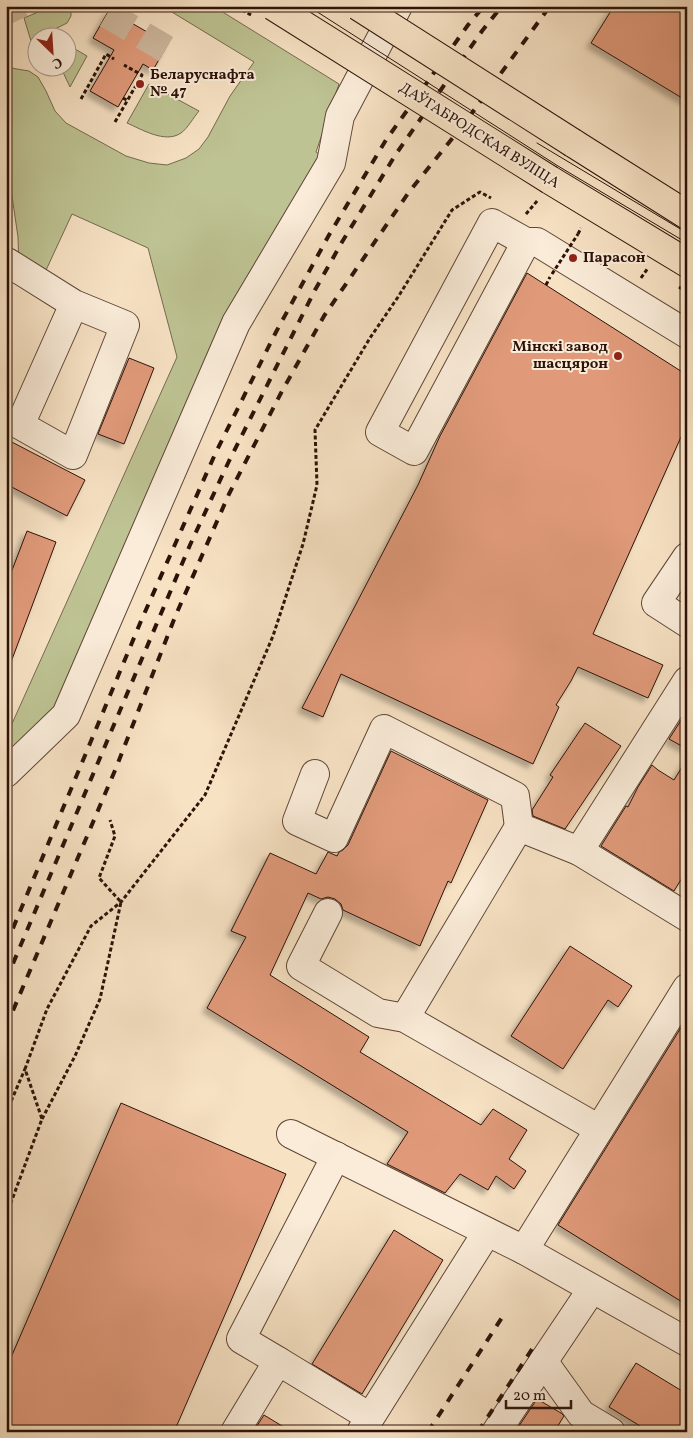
<svg xmlns="http://www.w3.org/2000/svg" width="693" height="1438" font-family="Vollkorn,serif">
<defs>
<filter id="shadow"><feDropShadow dx="-4.5" dy="4.5" stdDeviation="2.5" flood-color="#0004"/></filter>
</defs>
<rect width="100%" height="100%" fill="#f7e2c4"/>
<filter id="stains"><feTurbulence type="fractalNoise" baseFrequency=".004" numOctaves="4"/><feColorMatrix values="0 0 0 0 .2 0 0 0 0 .09 0 0 0 0 .02 0 0 0 .5 -.17"/></filter>
<radialGradient id="worn" r=".72"><stop offset=".6" stop-color="#630" stop-opacity="0"/><stop offset="1" stop-color="#630" stop-opacity=".3"/></radialGradient>
<g fill="#bec393" stroke="#756a4e">
<path d="M35,6H71V16L67,23L31,41L24,18L38,12Z"/>
<path d="M162,6H213L339,84L316,152L331,163L236,323L66,715L6,773V737L177,357L148,248L72,214L41,281L19,270L18,237L12,196L6,171V72L11,68L29,71L38,77L46,91L55,111L66,123L126,156L149,163L167,165L186,158L199,149L208,137L230,96L254,62Z"/>
<path d="M68,49H75L87,56L70,87L61,68H68Z"/>
<path d="M149,84L199,111C193,118 188,128 181,133C165,144 141,129 127,123Z"/>
</g>
<g fill="#e09a7a" stroke="#2c1208" filter="url(#shadow)">
<path d="M614,6H687V101L591,43Z"/>
<path d="M109,10L168,44L153,70L143,64L118,107L90,91L114,50L93,38Z"/>
<path d="M527,273L687,375V428L681,437L593,634L663,665L648,698L578,667L571,681L556,705L559,707L533,764L341,674L323,717L302,708L418,485L440,436Z"/>
<path d="M129,358L154,368L124,444L98,434Z"/>
<path d="M6,439L85,480L67,516L6,484Z"/>
<path d="M27,531L56,542L8,670H6V586Z"/>
<path d="M687,711V749L669,739Z"/>
<path d="M585,723L621,746L565,829L533,816L532,810L553,777L550,775Z"/>
<path d="M391,751L488,800L451,883L448,881L420,946L343,910L341,904L335,899L328,897L321,899L308,893L270,975L369,1037L360,1052L481,1125L493,1109L527,1130L509,1159L526,1171L514,1189L496,1176L488,1190L460,1174L445,1193L387,1164L408,1132L207,1008L246,937L231,931L270,853L316,874L328,852L337,856L339,852L343,850L348,845Z"/>
<path d="M687,759V870L674,891L601,846L626,806L628,807L638,787L652,765L658,770L674,780Z"/>
<path d="M570,946L632,986L618,1007L608,1000L563,1069L511,1036Z"/>
<path d="M687,1018V1305L558,1225Z"/>
<path d="M121,1103L286,1174L174,1432H6V1369Z"/>
<path d="M394,1230L443,1260L362,1394L312,1364Z"/>
<path d="M636,1363L687,1394V1432H650L609,1407Z"/>
<path d="M537,1399L561,1413L564,1416L554,1432H515Z"/>
<path d="M264,1415L292,1432H253Z"/>
</g>
<g fill="none" stroke-linecap="round" stroke-linejoin="round">
<g stroke="#ceb89e" stroke-width="28" stroke-dasharray="28 14" stroke-linecap="butt">
<path d="M7,6L15,22"/>
<path d="M107,14L166,49"/>
</g>
<g stroke="#5f4637" stroke-width="30">
<g id="minor">
<path d="M526,242L414,451L380,432L492,223L526,242H537L687,334"/>
<path d="M7,262L74,304L125,325L73,455L20,425L74,304"/>
<path d="M687,557L656,603L687,623"/>
<path d="M687,681L579,851L687,917"/>
<path d="M6,773L66,715L236,323L331,163L340,116L398,6"/>
<path d="M315,774L297,821L334,838L384,729L515,796L519,827"/>
<path d="M328,913L301,966L378,1013L405,1018L599,1129"/>
<path d="M405,1018L519,827L579,851"/>
<path d="M291,1134L524,1250L687,988"/>
<path d="M524,1250L687,1342"/>
<path d="M278,1361L241,1339L336,1156"/>
<path d="M543,1361L581,1414L611,1432"/>
<path d="M235,1432L278,1361L370,1417"/>
<path d="M361,1432L487,1232"/>
<path d="M496,1432L592,1289"/>
</g>
</g>
<g stroke="#2c1208" stroke-width="30">
<g id="major">
<path d="M573,143L687,215"/>
<path d="M550,180L687,263"/>
</g>
</g>
<g stroke="#2c1208" stroke-width="3" stroke-dasharray="4 2.5" stroke-linecap="butt">
<path d="M237,6L242,10"/>
<path d="M123,98L128,101"/>
<path d="M81,99L106,54L114,59"/>
<path d="M115,122L142,75L124,65"/>
<path d="M526,214L538,200"/>
<path d="M578,234L581,228"/>
<path d="M641,278L648,268"/>
<path d="M546,285L550,277"/>
<path d="M679,287L687,292"/>
<path d="M6,1113L25,1069"/>
<path d="M42,1119L75,1056L100,999L121,902L99,878L115,836L110,820"/>
<path d="M6,1216L42,1119L25,1069L47,1009L91,926L121,902L205,795L273,636L303,544L317,485L315,430L370,338L398,297L452,210L480,192L491,198"/>
</g>
<use href="#minor" stroke="#faecd9" stroke-width="28"/>
<use href="#major" stroke="#f7e2c4" stroke-width="28"/>
<g stroke="#2c1208" stroke-width="1">
<path d="M308,6L558,166L687,243"/>
<path d="M537,143L687,233"/>
</g>
<g stroke="#2c1208" stroke-width="4" stroke-dasharray="9 9" stroke-linecap="butt">
<path d="M6,945L141,621L216,452L276,332L329,235L386,140L468,25L484,6"/>
<path d="M6,980L190,545L229,461L315,290L342,242L396,154L482,31L502,6"/>
<path d="M6,1027L116,768L175,617L229,494L281,393L324,316L409,192L464,124L550,6"/>
<path d="M428,1432L503,1316"/>
<path d="M478,1432L536,1343"/>
</g>
<g stroke="#2c1208" stroke-width="30" stroke-linecap="butt">
<g id="major-bridge">
<path d="M273,6L550,180"/>
<path d="M358,6L573,143"/>
</g>
</g>
<g stroke="#2c1208" stroke-width="3" stroke-dasharray="4 2.5" stroke-linecap="butt">
<path d="M242,10L251,15"/>
<path d="M552,274L578,234"/>
</g>
<use href="#major-bridge" stroke="#f7e2c4" stroke-width="28"/>
</g>
<g fill="#8f2418" stroke="#faecd9" stroke-width="2">
<circle cx="140" cy="84" r="5"/>
<circle cx="573" cy="258" r="5"/>
<circle cx="618" cy="356" r="5"/>
</g>
<g text-anchor="middle" dominant-baseline="central" stroke-width="4" stroke-linejoin="round" paint-order="stroke">
<g font-size="15" font-weight="bold" fill="#2c1208" stroke="#faecd9" text-anchor="start">
<text x="150" y="75">Беларуснафта<tspan x="150" dy="17">№ 47</tspan></text>
<text x="583" y="258">Парасон</text>
<text x="608" y="347" text-anchor="end">Мінскі завод<tspan x="608" dy="17">шасцярон</tspan></text>
</g>
<g font-size="15" fill="#2c1208" stroke="#faecd9">
<text transform="translate(479 136) rotate(32)">ДАЎГАБРОДСКАЯ ВУЛІЦА</text>
</g>
</g>
<rect width="693" height="1438" fill="none" stroke="#f7e2c4" stroke-width="25"/>
<rect x="8" y="8" width="678" height="1423" fill="none" stroke="#2c1208" stroke-width="2.5"/>
<rect x="12" y="12" width="668" height="1413" fill="none" stroke="#2c1208"/>
<g transform="translate(52 52) rotate(155)"><circle r="24" fill="#faecd9" stroke="#a89585"/>
<path d="M0-4L9 19L0 12L-9 19Z" fill="#8f2418"/>
<text y="-8" font-size="14" font-weight="bold" text-anchor="middle" fill="#2c1208">С</text>
</g>
<path d="M506 1400v8h65v-8" fill="none" stroke="#2c1208" stroke-width="2.5"/>
<text x="513" y="1400" font-size="15" fill="#2c1208" stroke="#faecd9" stroke-width="4" paint-order="stroke">20 m</text>
<rect width="100%" height="100%" filter="url(#stains)"/>
<rect width="100%" height="100%" fill="url(#worn)"/>
</svg>
